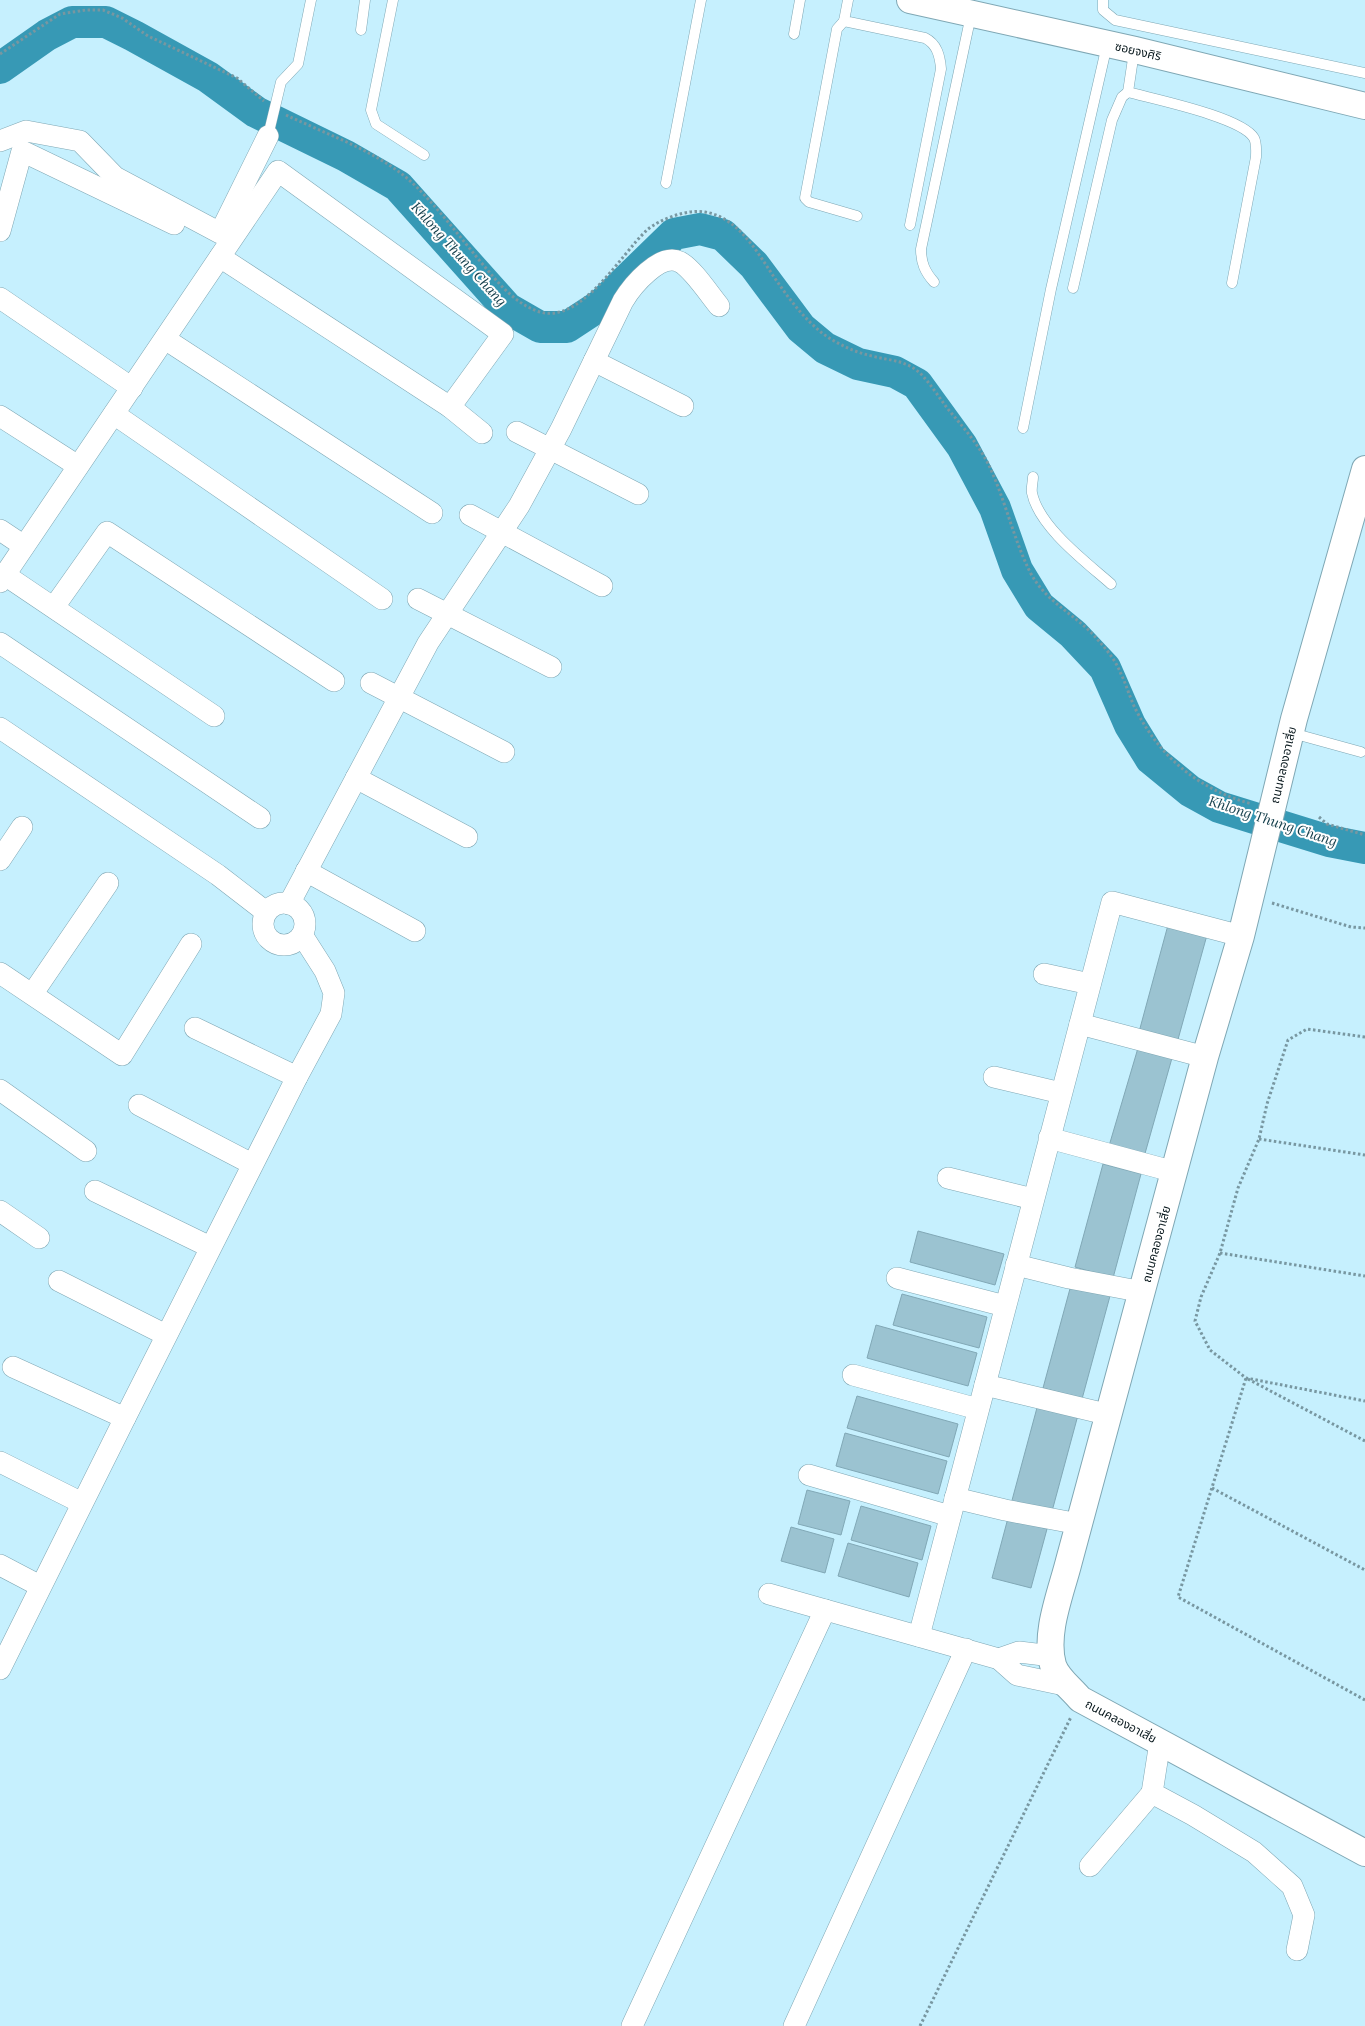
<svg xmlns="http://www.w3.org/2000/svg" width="1365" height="2026" font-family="Lora,'Noto Sans Thai',serif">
<rect width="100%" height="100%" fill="#c6f0fe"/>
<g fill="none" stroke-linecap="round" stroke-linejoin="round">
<path stroke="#3799b5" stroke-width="32" d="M0,68L47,35L72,22H106L134,36L208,77L256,112L346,156L398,186L507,308L540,327H567L602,304L674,234L700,229L723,235L754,265L801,328L825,348L858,364L895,372L917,384L962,446L995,508L1017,570L1039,606L1073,634L1105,668L1130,725L1151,759L1190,791L1219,807L1329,841L1365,848"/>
</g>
<g fill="#9bc3d1" stroke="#81a8b6">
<path d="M1168,925L1207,935L1177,1043L1139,1032Z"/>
<path d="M1138,1048L1172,1058L1144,1157L1109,1146Z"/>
<path d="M1103,1164L1141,1174L1113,1278L1075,1267Z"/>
<path d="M918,1231L1004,1254L995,1285L910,1262Z"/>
<path d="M1071,1285L1110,1296L1082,1399L1043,1388Z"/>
<path d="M902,1294L987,1317L979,1348L893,1325Z"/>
<path d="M876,1325L977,1353L968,1386L867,1358Z"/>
<path d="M857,1396L958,1424L949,1457L847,1428Z"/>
<path d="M1038,1404L1078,1415L1051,1515L1011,1504Z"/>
<path d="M845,1433L947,1461L938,1494L836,1466Z"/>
<path d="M807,1490L850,1501L841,1535L798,1524Z"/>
<path d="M861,1506L931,1526L922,1560L851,1540Z"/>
<path d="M1008,1518L1047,1529L1031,1588L992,1578Z"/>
<path d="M791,1527L834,1539L825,1573L781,1561Z"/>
<path d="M848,1543L918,1563L909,1597L838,1576Z"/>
</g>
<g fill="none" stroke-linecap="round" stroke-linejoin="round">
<g stroke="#7fa7b4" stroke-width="11">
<g id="service">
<path d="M393,0L371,110L376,124L424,155"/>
<path d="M848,0L844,21L925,38C937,44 940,56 941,69L910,225"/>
<path d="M1103,0V10L1115,20L1365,73"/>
<path d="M844,21L837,29L805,198L809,202L857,216"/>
<path d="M361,30L365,0"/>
<path d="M794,34L800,0"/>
<path d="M1134,52L1128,92C1153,99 1242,117 1254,138C1257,144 1256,151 1256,157L1232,283"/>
<path d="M268,136L281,82L298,64L311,0"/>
<path d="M666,183L701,0"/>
<path d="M934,282C925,272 921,263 921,249L971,15"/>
<path d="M1073,288L1112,120L1122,97L1128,92"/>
<path d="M1023,428L1051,289L1107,45"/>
<path d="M1033,477C1033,482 1031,488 1032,493C1039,527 1086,562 1111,584"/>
<path d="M1292,733L1361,752"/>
</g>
</g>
<g stroke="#7fa7b4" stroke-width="22">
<g id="minor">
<path d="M0,141L26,131L80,141L115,177L220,233L268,136"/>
<path d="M0,231L22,151L174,224"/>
<path d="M220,257L450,407L482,433"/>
<path d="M0,298L132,388"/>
<path d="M165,339L432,513"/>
<path d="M594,361L683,406"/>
<path d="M114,414L382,599"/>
<path d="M0,416L78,466"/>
<path d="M517,432L638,494"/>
<path d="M470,515L602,586"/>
<path d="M0,530L24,546"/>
<path d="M5,575L214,716"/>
<path d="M0,582L278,171L503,334L450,407"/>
<path d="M418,599L551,667"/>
<path d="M54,607L107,532L334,681"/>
<path d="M0,643L260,818"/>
<path d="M371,683L504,752"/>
<path d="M0,728L218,875L266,912"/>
<path d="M356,778L467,837"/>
<path d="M0,860L22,827"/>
<path d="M306,871L415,931"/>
<circle cx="284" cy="924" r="21"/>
<path d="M289,904L428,643L519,506L561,429L623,301C632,286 660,252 680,262C693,269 709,294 719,306"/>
<path d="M0,973L122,1055L191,944"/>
<path d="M1044,974L1090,984"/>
<path d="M33,993L108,883"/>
<path d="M1080,1024L1205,1057"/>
<path d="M195,1028L297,1077"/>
<path d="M994,1077L1061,1093"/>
<path d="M0,1090L86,1151"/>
<path d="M139,1105L252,1164"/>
<path d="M1049,1138L1175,1172"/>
<path d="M948,1178L1033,1199"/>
<path d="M95,1191L210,1247"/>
<path d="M0,1211L39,1238"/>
<path d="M1016,1265L1069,1278L1143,1292"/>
<path d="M897,1278L1005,1306"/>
<path d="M59,1281L166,1335"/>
<path d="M13,1367L125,1418"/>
<path d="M853,1375L978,1409"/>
<path d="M985,1385L1110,1415"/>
<path d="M0,1462L82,1503"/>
<path d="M809,1475L950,1516"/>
<path d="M955,1498L1005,1510L1079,1524"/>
<path d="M0,1565L40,1586"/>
<path d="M769,1594L999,1659L1017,1675L1069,1686"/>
<path d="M919,1636L1112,902L1241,936"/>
<path d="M999,1659L1019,1652L1052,1656"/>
<path d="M0,1669L125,1418L297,1077L331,1014L334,993L325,971L302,935"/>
<path d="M1160,1742L1152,1793L1193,1815L1254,1852L1292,1886L1304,1915L1297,1950"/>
<path d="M1090,1866L1152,1793"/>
<path d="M632,2026L825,1610"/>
<path d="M794,2026L966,1649"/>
</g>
</g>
<g stroke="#7fa7b4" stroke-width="28">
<g id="tertiary">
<path d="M910,0L1135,50L1365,106"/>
<path d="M1365,469L1294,719L1241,936L1205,1057L1069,1561C1061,1593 1044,1633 1053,1665C1057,1678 1072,1689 1080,1699L1365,1853"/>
</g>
</g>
<g stroke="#7897a1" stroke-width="3" stroke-dasharray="2.5 2.5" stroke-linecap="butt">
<path d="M0,54L60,14L86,10H103L122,18L148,36L237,78L264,101"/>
<path d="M286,115C326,134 374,150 408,179C434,202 462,240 485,267C499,284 515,303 537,311C580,327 620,255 647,230C660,219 687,209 705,212C742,218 761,260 781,287C793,304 806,320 822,333C837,344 854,352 872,356C891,361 907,360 922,375C931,385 939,397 947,408C963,427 981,447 991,470C1006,503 1014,540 1030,572C1046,603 1077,615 1098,640C1107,650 1116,661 1121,674C1127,686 1130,699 1137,712C1162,759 1200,790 1252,804"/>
<path d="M1319,817L1327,824L1365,835"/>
<path d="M1272,903L1351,927L1365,928"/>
<path d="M1365,1037L1307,1029L1288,1040L1267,1104L1259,1139L1238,1188L1220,1253L1201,1297L1195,1321L1210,1350L1246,1378L1365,1401"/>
<path d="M1259,1139L1365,1155"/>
<path d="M1220,1253L1365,1276"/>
<path d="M1365,1441L1246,1378L1178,1597L1365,1700"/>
<path d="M1212,1488L1365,1570"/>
<path d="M920,2026L1071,1717"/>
</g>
<use href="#service" stroke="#fff" stroke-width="10"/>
<use href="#minor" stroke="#fff" stroke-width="21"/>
<use href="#tertiary" stroke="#fff" stroke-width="26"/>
</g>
<g text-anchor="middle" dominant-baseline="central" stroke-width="4" stroke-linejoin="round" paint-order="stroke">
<g font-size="12" fill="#07171c" stroke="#fff">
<text transform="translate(1138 51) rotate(13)">ซอยจงศิริ</text>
<text transform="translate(1283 765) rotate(-77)">ถนนคลองอาเสี่ย</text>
<text transform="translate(1156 1244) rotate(-75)">ถนนคลองอาเสี่ย</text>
<text transform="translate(1121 1721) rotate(28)">ถนนคลองอาเสี่ย</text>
</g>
<g font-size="14" font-style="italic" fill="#113c49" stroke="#fff">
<text transform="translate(459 254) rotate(48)">Khlong Thung Chang</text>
<text transform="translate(1273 821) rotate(18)">Khlong Thung Chang</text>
</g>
</g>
</svg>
